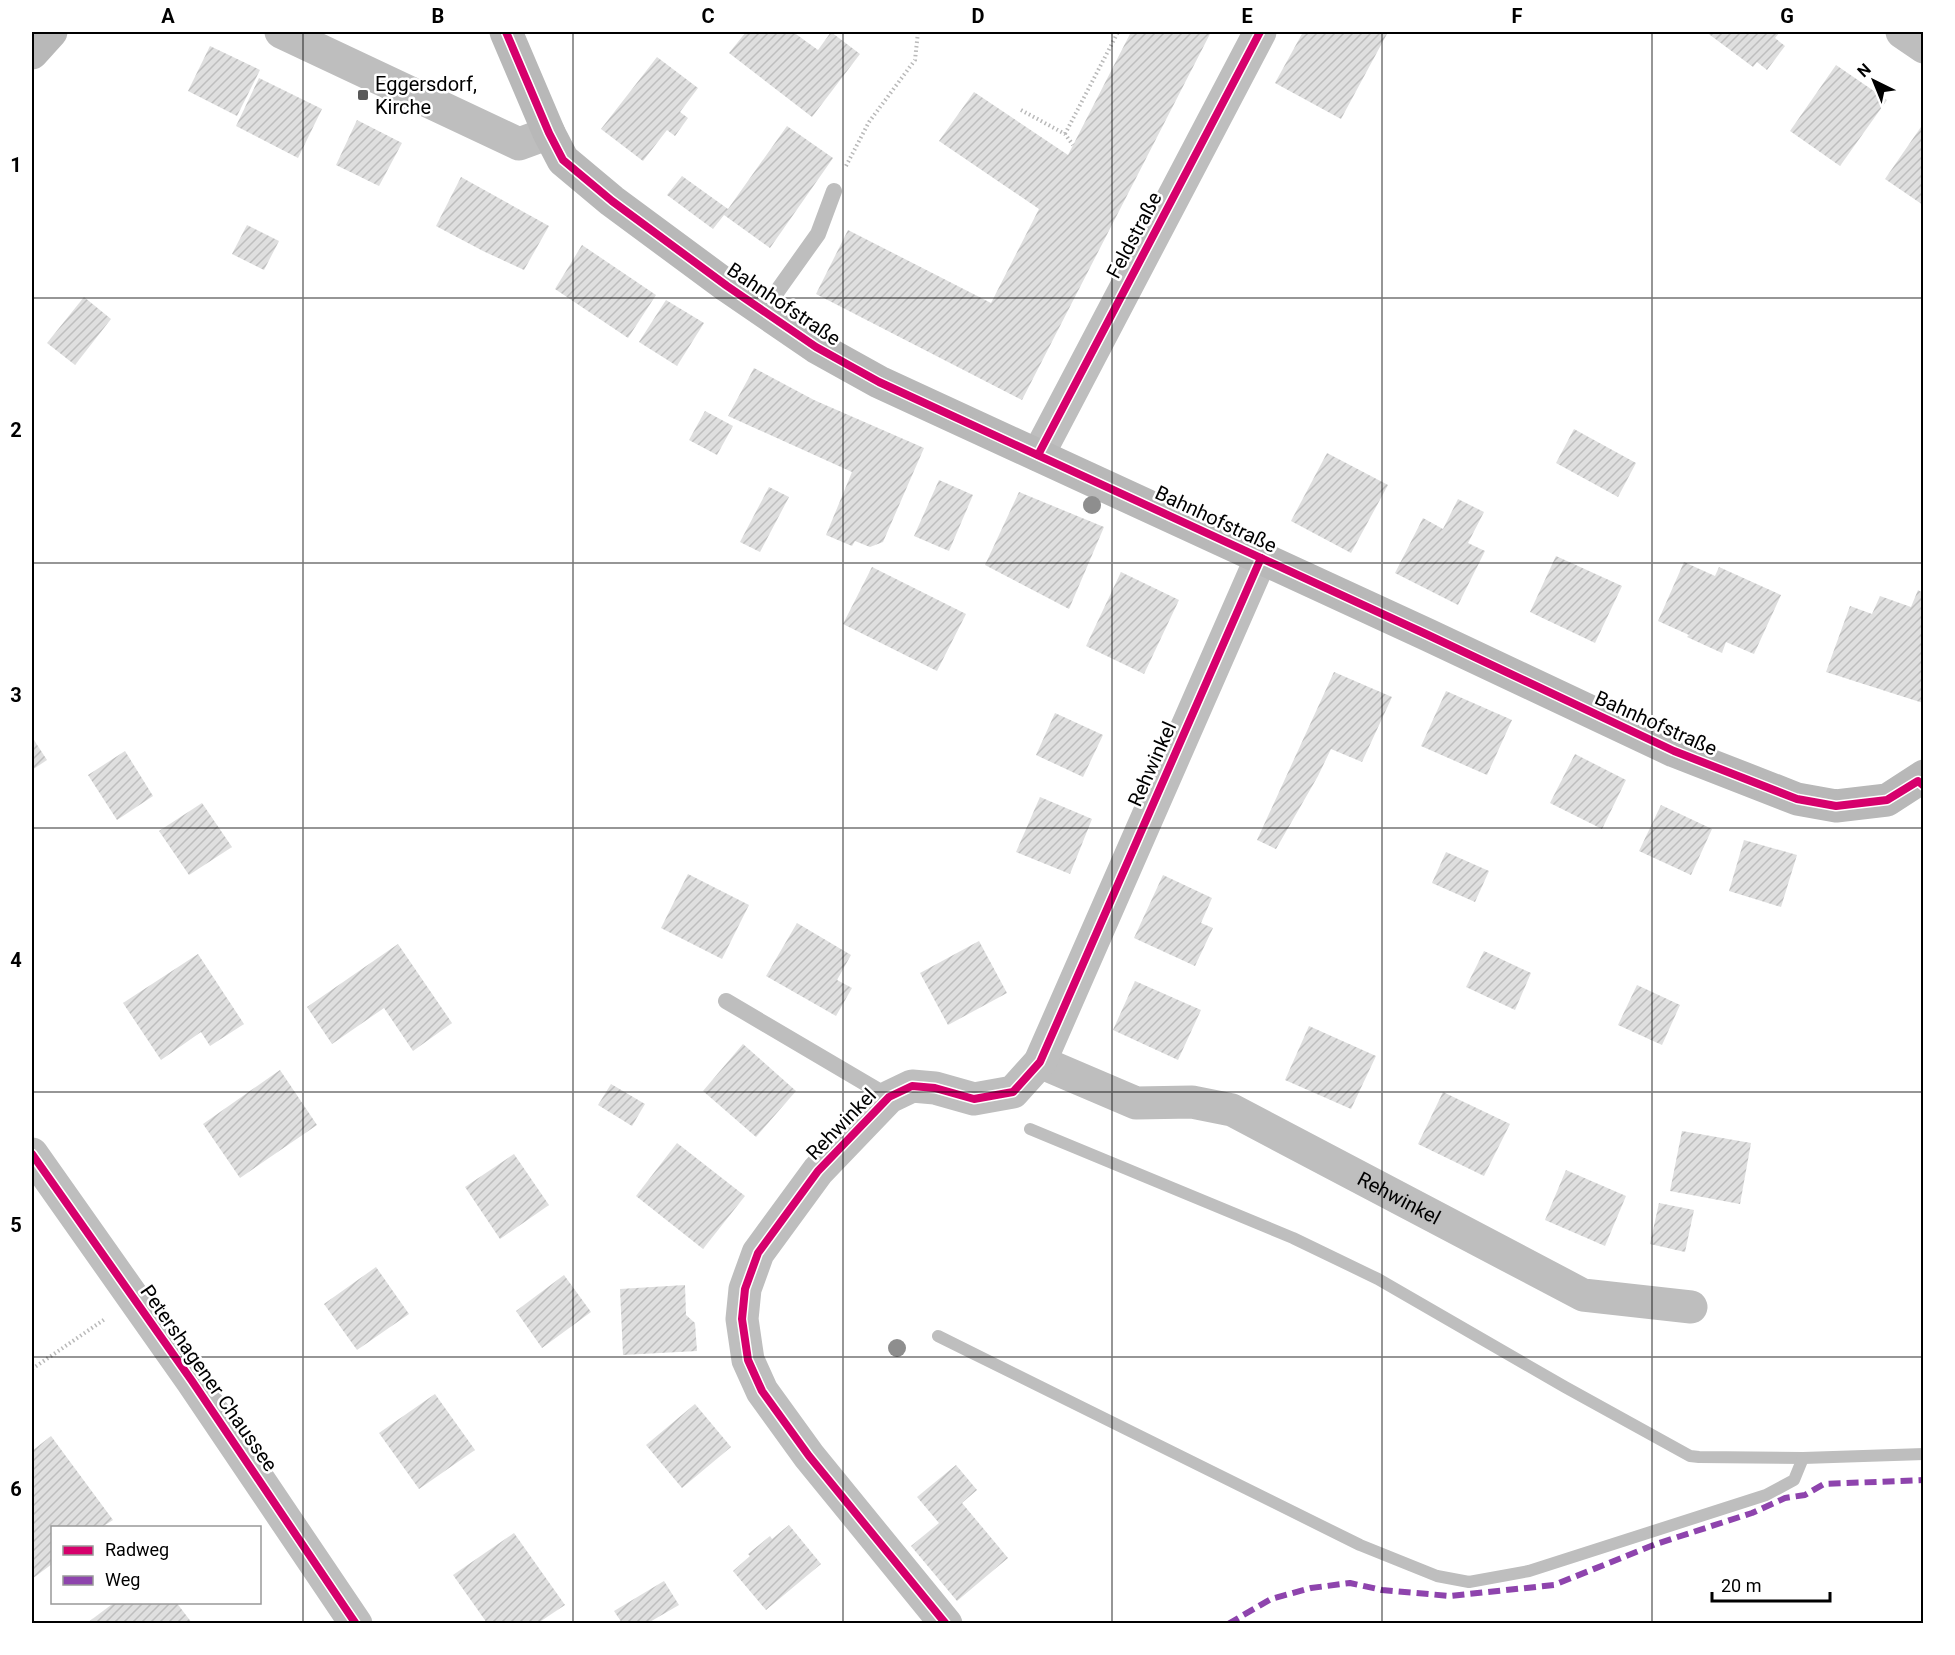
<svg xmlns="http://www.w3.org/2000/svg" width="1955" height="1655" font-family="Roboto,sans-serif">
<defs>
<pattern id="building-hatch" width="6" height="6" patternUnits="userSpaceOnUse" patternTransform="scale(1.5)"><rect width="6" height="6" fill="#dfdfdf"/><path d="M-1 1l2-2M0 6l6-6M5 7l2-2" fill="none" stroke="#bebebe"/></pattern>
</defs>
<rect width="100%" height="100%" fill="#fff"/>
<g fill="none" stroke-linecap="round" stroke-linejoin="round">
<g stroke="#bebebe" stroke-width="12">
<path d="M1030,1129L1293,1238L1378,1279L1565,1387L1690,1456L1699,1457L1803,1458L1924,1454"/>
<path d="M938,1336L1360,1545L1437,1576L1469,1582L1529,1571L1766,1495L1794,1480L1803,1458"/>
</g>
</g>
<g fill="url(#building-hatch)">
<path d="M746,32H793L818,50L831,32L860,54L812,117L729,53Z"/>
<path d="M1131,32H1211L1022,400L816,294L848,230L991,303L1039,209L939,141L974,92L1068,155Z"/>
<path d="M1303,32H1388L1341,119L1275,83Z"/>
<path d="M1706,32H1780L1775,38L1785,46L1767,70L1757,62L1753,67Z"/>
<path d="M210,46L260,70L237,116L188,91Z"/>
<path d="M657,57L698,88L680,112L688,118L675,136L667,130L643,161L601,129Z"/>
<path d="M1836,65L1887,100L1840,166L1790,131Z"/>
<path d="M259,78L322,109L298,158L236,126Z"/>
<path d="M357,120L402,143L379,186L336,165Z"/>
<path d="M1923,124V205L1885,179Z"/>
<path d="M787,126L833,158L770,248L724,215L713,229L667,195L682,176L728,209Z"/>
<path d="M461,177L549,226L524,270L483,251L436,226Z"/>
<path d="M247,225L279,241L264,270L232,254Z"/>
<path d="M582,245L656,295L628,338L555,289Z"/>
<path d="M84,297L111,319L75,365L47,343Z"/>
<path d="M666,300L704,323L677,366L639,342Z"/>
<path d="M754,368L814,400L924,448L883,542L870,547L855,541L852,546L826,535L852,472L728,416Z"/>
<path d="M705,411L733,426L717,455L689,440Z"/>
<path d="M1574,429L1636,463L1618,497L1556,463Z"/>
<path d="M1327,453L1388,485L1351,553L1291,521Z"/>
<path d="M939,480L973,495L949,551L914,536Z"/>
<path d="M769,487L789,497L760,552L740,542Z"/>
<path d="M1019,492L1104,527L1069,609L985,565Z"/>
<path d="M1458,499L1484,512L1468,543L1485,551L1458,605L1395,573L1423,518L1443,529Z"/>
<path d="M1556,556L1622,586L1595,643L1530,612Z"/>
<path d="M1684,562L1715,576L1719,567L1781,595L1754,654L1726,642L1722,653L1687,637L1689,635L1658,621Z"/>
<path d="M872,567L966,614L937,671L843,624Z"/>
<path d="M1121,572L1179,600L1144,674L1086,646Z"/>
<path d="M1918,590L1923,593L1922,639L1923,640V703L1826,672L1850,606L1872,614L1880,596L1911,607Z"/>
<path d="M1334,672L1392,697L1362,762L1331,749L1318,776L1276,849L1257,840Z"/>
<path d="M1446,691L1512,720L1487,775L1421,746Z"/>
<path d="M1055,713L1103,735L1083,777L1036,755Z"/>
<path d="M32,737L47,760L32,770Z"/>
<path d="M125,751L153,796L117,820L88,775Z"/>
<path d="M1575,754L1626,780L1602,829L1550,803Z"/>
<path d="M1040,797L1092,819L1070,874L1016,852Z"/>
<path d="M202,803L232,847L189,875L159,831Z"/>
<path d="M1661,805L1712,829L1691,875L1639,851Z"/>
<path d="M1744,840L1797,855L1781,907L1729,891Z"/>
<path d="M1446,852L1489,871L1475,902L1432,883Z"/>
<path d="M688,874L749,905L722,959L661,928Z"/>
<path d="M1163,875L1212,898L1201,923L1213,928L1195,966L1134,938Z"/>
<path d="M797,923L851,955L837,980L852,988L836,1016L766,976Z"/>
<path d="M979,941L1007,993L948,1025L920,973Z"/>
<path d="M398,944L452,1023L413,1051L384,1008L332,1044L307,1007Z"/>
<path d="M1484,951L1531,973L1515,1010L1466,987Z"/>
<path d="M198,954L244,1024L210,1046L201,1032L161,1060L123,1003Z"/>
<path d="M1135,981L1201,1010L1178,1060L1113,1030Z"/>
<path d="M1637,985L1680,1005L1662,1045L1618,1025Z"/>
<path d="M1309,1026L1376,1056L1351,1109L1285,1080Z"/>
<path d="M743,1044L796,1091L756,1137L703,1091Z"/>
<path d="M280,1070L317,1125L240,1178L203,1124Z"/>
<path d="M611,1084L645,1104L632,1126L598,1105Z"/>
<path d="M1443,1092L1510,1124L1484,1176L1418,1144Z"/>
<path d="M1682,1131L1751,1143L1740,1204L1670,1191Z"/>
<path d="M677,1143L745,1196L703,1249L636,1196Z"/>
<path d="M514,1154L549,1205L500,1239L465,1187Z"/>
<path d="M1566,1170L1626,1196L1605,1246L1545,1220Z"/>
<path d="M1659,1203L1694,1210L1685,1252L1650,1244Z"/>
<path d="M376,1267L409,1314L357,1350L324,1304Z"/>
<path d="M564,1275L591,1312L542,1348L516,1311Z"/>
<path d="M685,1285L686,1315L695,1323L697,1351L623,1355L620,1289Z"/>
<path d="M435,1394L475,1450L419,1489L379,1433Z"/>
<path d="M695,1404L731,1447L682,1488L646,1445Z"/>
<path d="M51,1436L113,1520L102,1527H52V1564L32,1579V1451Z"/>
<path d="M956,1465L977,1490L962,1503L1008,1558L957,1601L911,1546L939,1523L917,1497Z"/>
<path d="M789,1525L821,1564L766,1610L733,1571L750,1556L748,1554L770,1536L772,1539Z"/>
<path d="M514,1533L565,1605L538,1623H487L453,1575Z"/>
<path d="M664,1581L679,1605L648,1623H622L614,1611Z"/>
<path d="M115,1602H176L192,1623H87Z"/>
</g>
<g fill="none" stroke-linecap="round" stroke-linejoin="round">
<g stroke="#b9b9b9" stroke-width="4" stroke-dasharray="1.5 3" stroke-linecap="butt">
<path d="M1021,110L1065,134L1073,145"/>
<path d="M1065,134L1118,32"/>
<path d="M846,166L869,122L915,60L918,32"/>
<path d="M32,1369L105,1319"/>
</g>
<g stroke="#bebebe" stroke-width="16">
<path d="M763,311L818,234L834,191"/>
<path d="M726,1001L889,1097"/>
</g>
<g stroke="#bebebe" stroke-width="33">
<path d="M281,32L519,144L549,133"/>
<path d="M1902,32L1924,47"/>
<path d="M1038,455L1260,32"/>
<path id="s1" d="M1040,1062L1136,1103L1192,1102L1232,1110L1583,1295L1691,1307"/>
<path d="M946,1624L809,1456L762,1391L748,1360L742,1319L745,1289L758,1253L818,1171L889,1097L912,1086L935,1088L974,1099L1013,1092L1040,1062L1261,558"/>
</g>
<path stroke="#bebebe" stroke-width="33" d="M32,1154L192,1381L356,1624"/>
<g stroke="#b8b8b8" stroke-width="33">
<path d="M506,32L549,133L563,160L612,201L727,286L816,347L879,382L1428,635L1674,751L1797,799L1836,806L1887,800L1924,776"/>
<path d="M32,53L51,32"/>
</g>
<path stroke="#8e44ad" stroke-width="6" stroke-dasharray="12 6" stroke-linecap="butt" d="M1228,1624L1271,1599L1311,1588L1350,1583L1382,1590L1450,1596L1554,1585L1656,1544L1752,1513L1785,1498L1805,1495L1824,1484L1924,1480"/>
<g stroke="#fff" stroke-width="11">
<g id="cycleway">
<path d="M506,32L549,133L563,160L612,201L727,286L816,347L879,382L1428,635L1674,751L1797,799L1836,806L1887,800L1918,781L1924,786"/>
<path d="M1038,455L1260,32"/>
<path d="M32,1154L192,1381L356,1624"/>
<path d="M946,1624L809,1456L762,1391L748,1360L742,1319L745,1289L758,1253L818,1171L889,1097L912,1086L935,1088L974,1099L1013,1092L1040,1062L1261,558"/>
</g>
</g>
<use href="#cycleway" stroke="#d6006c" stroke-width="8"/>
</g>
<g fill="#8e8e8e">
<circle cx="1092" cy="505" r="9"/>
<circle cx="897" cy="1348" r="9"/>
</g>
<path fill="none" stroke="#000" stroke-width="1.5" stroke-opacity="0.55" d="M303,32V1624M573,32V1624M843,32V1624M1112,32V1624M1382,32V1624M1652,32V1624M32,298H1924M32,563H1924M32,828H1924M32,1092H1924M32,1357H1924"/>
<rect fill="#595959" stroke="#fff" stroke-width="2" x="357" y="89" width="12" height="12" rx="3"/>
<g text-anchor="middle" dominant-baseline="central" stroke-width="5" stroke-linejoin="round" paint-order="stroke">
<g font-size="20" fill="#000" stroke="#fff" text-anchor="start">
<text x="375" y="84">Eggersdorf,<tspan x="375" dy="23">Kirche</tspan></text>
</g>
<g font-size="20" fill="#000" stroke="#fff">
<text transform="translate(1134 235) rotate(-62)">Feldstraße</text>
<text transform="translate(784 304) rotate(34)">Bahnhofstraße</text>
<text transform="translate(1216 519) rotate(25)">Bahnhofstraße</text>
<text transform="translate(1656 723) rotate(24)">Bahnhofstraße</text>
<text transform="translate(1152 764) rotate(-66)">Rehwinkel</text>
<text transform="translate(841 1124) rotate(-46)">Rehwinkel</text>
<text stroke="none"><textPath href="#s1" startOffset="390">Rehwinkel</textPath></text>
<text transform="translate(209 1378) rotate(55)">Petershagener Chaussee</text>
</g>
</g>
<rect width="1955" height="1655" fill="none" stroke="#ffffff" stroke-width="66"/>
<rect x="51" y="1526" width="210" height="78" fill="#ffffff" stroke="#999999" stroke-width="1.5"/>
<rect x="63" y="1546" width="30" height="9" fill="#d6006c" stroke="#999999" stroke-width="1.5"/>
<text x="105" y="1556" font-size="18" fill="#000000">Radweg</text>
<rect x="63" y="1576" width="30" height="9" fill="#8e44ad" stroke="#999999" stroke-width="1.5"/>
<text x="105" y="1586" font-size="18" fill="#000000">Weg</text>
<g transform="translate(1874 81) rotate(317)" stroke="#ffffff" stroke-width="4.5" paint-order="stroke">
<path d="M0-4.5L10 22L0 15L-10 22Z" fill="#000000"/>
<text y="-9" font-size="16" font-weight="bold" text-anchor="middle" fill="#000000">N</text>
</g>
<path d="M1712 1592v9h118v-9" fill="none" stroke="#000000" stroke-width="3"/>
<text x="1721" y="1592" font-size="18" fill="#000000" stroke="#ffffff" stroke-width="4.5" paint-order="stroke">20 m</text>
<rect x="33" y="33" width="1889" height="1589" fill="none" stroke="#000" stroke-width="2"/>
<g font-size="20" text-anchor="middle" font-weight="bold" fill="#000">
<text x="168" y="23">A</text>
<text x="438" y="23">B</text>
<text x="708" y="23">C</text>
<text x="978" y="23">D</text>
<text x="1247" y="23">E</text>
<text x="1517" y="23">F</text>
<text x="1787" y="23">G</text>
<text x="16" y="172">1</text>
<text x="16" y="437">2</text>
<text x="16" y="702">3</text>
<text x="16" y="967">4</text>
<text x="16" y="1232">5</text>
<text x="16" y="1496">6</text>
</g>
</svg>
